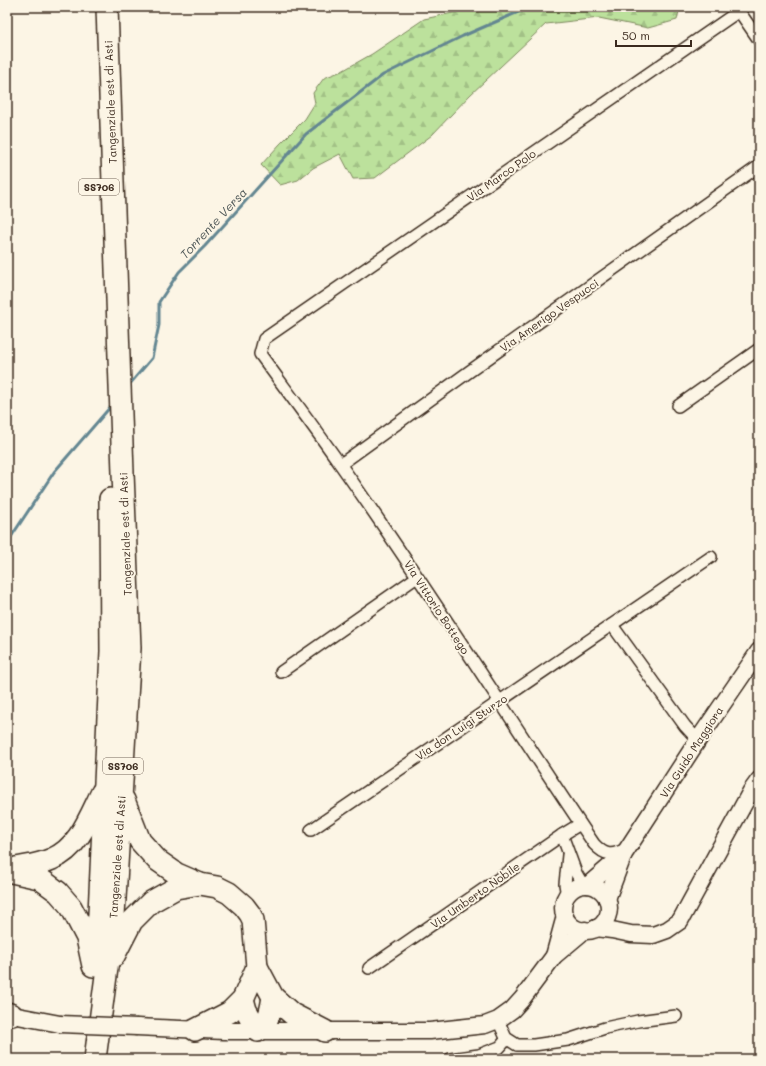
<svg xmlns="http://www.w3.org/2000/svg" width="766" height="1066" font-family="Mali,sans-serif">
<defs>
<pattern id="forest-firs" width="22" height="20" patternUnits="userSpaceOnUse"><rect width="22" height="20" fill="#bce19c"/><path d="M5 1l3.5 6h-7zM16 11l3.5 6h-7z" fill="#a2c186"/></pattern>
</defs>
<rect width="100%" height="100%" fill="#fcf5e5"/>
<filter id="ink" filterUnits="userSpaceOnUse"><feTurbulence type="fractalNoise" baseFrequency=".025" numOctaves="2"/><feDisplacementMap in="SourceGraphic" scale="8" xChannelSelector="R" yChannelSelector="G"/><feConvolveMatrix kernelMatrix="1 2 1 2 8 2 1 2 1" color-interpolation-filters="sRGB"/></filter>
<g filter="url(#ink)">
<path fill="url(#forest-firs)" stroke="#7c865d" d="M477,7H680L677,20L648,28L599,18L546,24L470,95L432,135L375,178L353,179L340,154L313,168L298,180L280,185L261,165L280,144L305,119L315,103L313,93L324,78L342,71L372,54L424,19L472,9Z"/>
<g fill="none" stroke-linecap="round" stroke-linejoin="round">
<g stroke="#638691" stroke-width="3">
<path d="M129,385L152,358L159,325V302L179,272L205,246L306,134L383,75L463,36L530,7"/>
<path d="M7,543L54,472L112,405"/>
</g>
<g stroke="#3b2a1e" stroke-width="14">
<g id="street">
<path d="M678,406L759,349"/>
<path d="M341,464L470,371L759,166"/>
<path d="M612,625L685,726L698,740"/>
<path d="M281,672L417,577"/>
<path d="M311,830L711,557"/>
<path d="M562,835L576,873L583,885"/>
<path d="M626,849C612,856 605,856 594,844C509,718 428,588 340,464C314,427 287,391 260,354L264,339L739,11L759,40"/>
<path d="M567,896L565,884L568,855"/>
<path d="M369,968L562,835L580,824"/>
<path d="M498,1020L506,1038L517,1045H534L568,1040L605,1028L638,1021L676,1016"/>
<path d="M450,1059L479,1055L500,1047L506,1040V1038"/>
</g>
</g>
<g stroke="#3b2a1e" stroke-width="19">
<g id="secondary">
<path d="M588,885L623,855"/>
<circle cx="586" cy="908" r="23"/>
<path d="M607,899L624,854L698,740L759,651"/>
<path d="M596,928L612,930L631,934L653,935L667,930L680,921L751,791L759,780"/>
<path d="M554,956L565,916"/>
<path d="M7,1014L60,1024"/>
<path d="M137,1027L224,1031H430L485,1025L498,1020L512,1010L522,999L554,956L585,930"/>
</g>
</g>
<g stroke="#3b2a1e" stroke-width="24">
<g id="highway">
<path d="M124,800L140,841L157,860L177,874L200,884L217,887L229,893L244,906L250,914L253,920L257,967L273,997L292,1014L325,1031"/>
<path d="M12,869C25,866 39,865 52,859C79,848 90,816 102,792"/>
<path d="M7,871L39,878L58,892L71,907L87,938L93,966"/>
<path d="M96,944L99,914L111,651L110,499"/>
<path d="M114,956L132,921L151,902L176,888L200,884"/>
<path d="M243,999L246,1010L258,1031C270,1017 270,1015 273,997"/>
<path d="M7,1013L12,1015"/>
<path d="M195,1030L230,1012L243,999L257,967"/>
<path d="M95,1059L114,915L130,648L123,473L107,7"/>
</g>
</g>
<use href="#street" stroke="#fcf5e5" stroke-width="11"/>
<use href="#secondary" stroke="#fcf5e5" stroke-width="16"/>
<use href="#highway" stroke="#fcf5e5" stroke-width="21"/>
<g stroke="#3b2a1e" stroke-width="19" stroke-linecap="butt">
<path id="secondary-bridge" d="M60,1024L137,1027"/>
</g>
<use href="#secondary-bridge" stroke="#fcf5e5" stroke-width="16"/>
</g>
</g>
<g text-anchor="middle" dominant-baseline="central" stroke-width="4" stroke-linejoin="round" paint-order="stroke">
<g fill="#fcf5e5" stroke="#75675a" stroke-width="1">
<rect x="79" y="179" width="40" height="16" rx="3"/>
<rect x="103" y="758" width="40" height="16" rx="3"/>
</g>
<g font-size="10" font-weight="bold" fill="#3b2a1e">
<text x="99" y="187">SS706</text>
<text x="123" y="766">SS706</text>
</g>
<g font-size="11" fill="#3b2a1e" stroke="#fcf5e5">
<text transform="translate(110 102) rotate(-92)">Tangenziale est di Asti</text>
<text transform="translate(501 175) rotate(-35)">Via Marco Polo</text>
<text transform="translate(549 315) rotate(-35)">Via Amerigo Vespucci</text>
<text transform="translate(125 534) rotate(-92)">Tangenziale est di Asti</text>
<text transform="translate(437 607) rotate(57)">Via Vittorio Bottego</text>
<text transform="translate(461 727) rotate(-34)">Via don Luigi Sturzo</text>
<text transform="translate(691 752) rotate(-57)">Via Guido Maggiora</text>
<text transform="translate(117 857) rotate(-86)">Tangenziale est di Asti</text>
<text transform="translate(475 895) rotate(-35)">Via Umberto Nobile</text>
</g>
<g font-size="12" font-style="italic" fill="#4f5858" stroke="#fcf5e5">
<text transform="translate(213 223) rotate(-47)">Torrente Versa</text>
</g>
</g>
<rect width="766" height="1066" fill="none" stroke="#fcf5e5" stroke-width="24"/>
<rect x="12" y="12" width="742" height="1042" fill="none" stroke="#3b2a1e" stroke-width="1.5" filter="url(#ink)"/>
<path d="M616 40v6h75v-6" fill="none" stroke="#3b2a1e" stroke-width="2"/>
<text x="622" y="40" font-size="12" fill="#3b2a1e" stroke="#fcf5e5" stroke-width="3" paint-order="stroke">50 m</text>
</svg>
